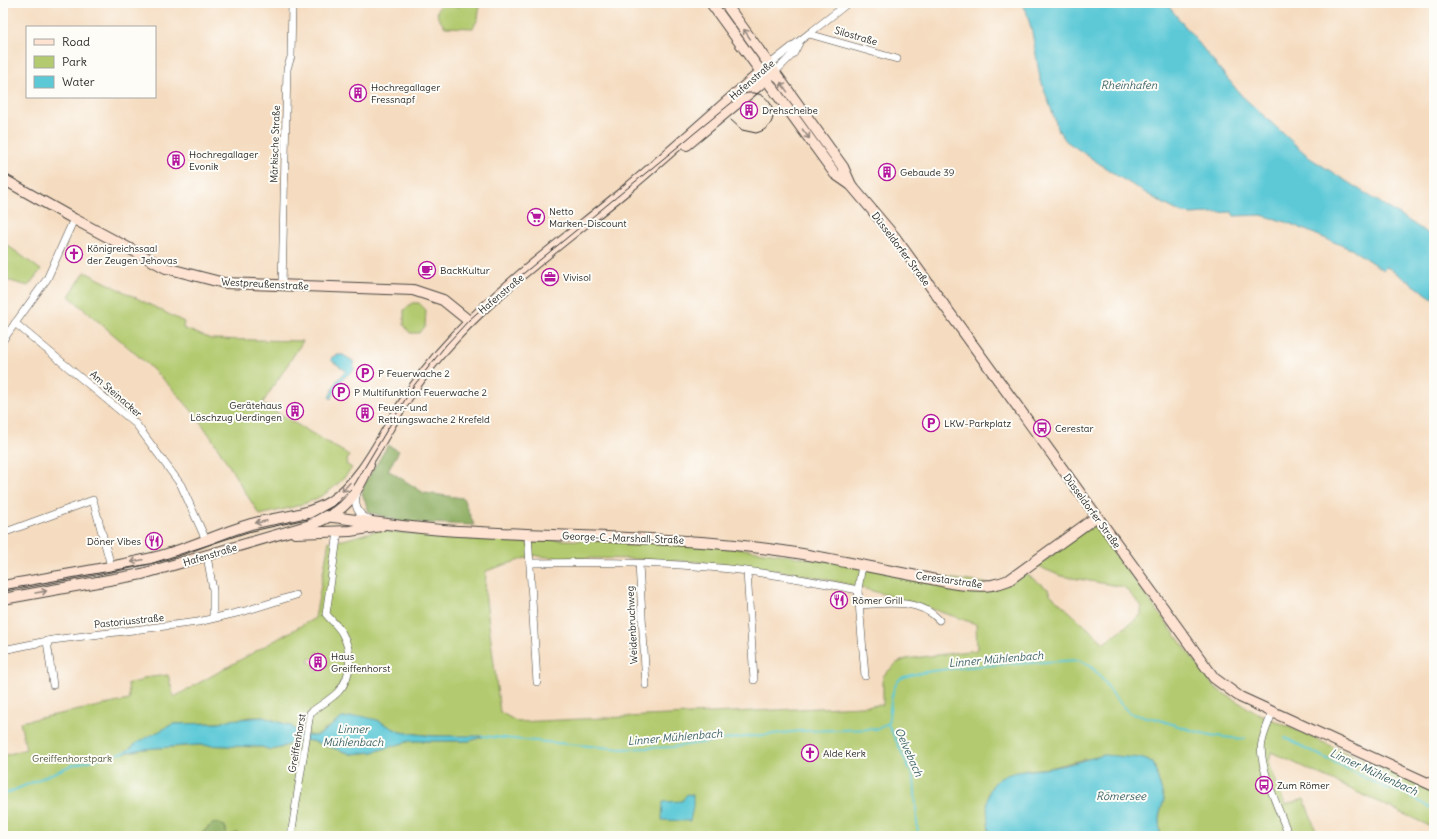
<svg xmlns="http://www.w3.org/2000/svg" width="1437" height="839" font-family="Delius,sans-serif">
<rect width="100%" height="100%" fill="#fdfcf7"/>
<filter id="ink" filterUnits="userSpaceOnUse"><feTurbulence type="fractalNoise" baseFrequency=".025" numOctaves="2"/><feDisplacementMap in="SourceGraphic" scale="8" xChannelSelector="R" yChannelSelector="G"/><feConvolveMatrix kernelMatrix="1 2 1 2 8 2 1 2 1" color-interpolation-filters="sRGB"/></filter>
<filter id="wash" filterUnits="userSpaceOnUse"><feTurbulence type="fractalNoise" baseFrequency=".012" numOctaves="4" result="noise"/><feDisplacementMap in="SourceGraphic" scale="16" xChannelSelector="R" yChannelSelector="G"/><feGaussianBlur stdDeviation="0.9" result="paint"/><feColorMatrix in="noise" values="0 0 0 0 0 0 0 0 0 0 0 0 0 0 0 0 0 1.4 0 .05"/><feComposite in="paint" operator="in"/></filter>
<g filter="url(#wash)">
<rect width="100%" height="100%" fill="#f5dcc0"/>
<g fill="#b3ca6f" stroke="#6f7a4d" fill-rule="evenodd">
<path d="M443,3L458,7L464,3H480L478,19L473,28L445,27L438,18L437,10Z"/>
<path d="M3,242L41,270L28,286L3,279Z"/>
<path d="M85,272L184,322L183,328L211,339L303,341L262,404L349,455L346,464L352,468C325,503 301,505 260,515C236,480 218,443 191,410C156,367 110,333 69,296Z"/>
<path d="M412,303H419L426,310L425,327L419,333H410L404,325V310Z"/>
<path d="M1093,525L1215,688L1253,711L1434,792V828L1271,752L1269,763L1285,805L1304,799L1318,836H1160L1159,817L1164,799L1153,762L1084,759L1050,768L1027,770L1001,778L993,785L988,796L989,836H264L252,834L251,836H226V828L208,827L199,836H3V756L26,749L20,722L129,700L128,683L141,681L143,678L168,675L174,697L315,618L329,541L343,540L378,530L471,539L524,540L532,551V544L535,539L715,545L1004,586L1026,574L1048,589L1050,594L1104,643L1141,615V608L1138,602L1124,587L1061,576L1037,566ZM535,555C541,559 618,558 632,559C689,561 747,564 804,575C863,586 919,604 976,624L977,650L906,659L897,663L883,676V705L518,722L500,712L485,592L486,571ZM317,652L321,653L323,660L327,662V665L319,667L318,671H314L315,666L312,663L308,662L309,658L314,659L317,657ZM250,717H263L291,726L301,734L314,736L320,734L328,727L377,720L400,732L433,736L483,737L469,741H410L373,752L351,754L312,741L299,739L280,748L271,750L262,747L198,745L143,749L125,753L173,724L220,723Z"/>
</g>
<g fill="#8eae62" stroke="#5c6c46">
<path d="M388,445L399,451L388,470L424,493L463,498L474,525L402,522L369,512L362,493L365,483Z"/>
<path d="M217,823L225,826L227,836L238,833V836H199L212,824Z"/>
</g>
<g fill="#5dc9d7" stroke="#447a81">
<path d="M1022,3H1166L1241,95L1310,158L1434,237V299L1389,268L1385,267L1383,270L1353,250L1286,222L1261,215L1234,216L1232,212L1190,214L1180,212L1164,204L1116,175L1066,141L1059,131L1040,78L1032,32L1026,10Z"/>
<path d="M338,355H343L353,361L354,370L341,380L331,399L329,397L338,379L346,371L331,360L332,357Z"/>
<path d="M361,716L377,720L400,732L433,736H485L469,741H410L373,752L351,754L312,741L299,740L280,748L271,750L262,747L198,745L143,749L124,753L138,742L173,724L220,723L228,720L263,717L291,726L301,734L314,736L320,734L342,718Z"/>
<path d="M1104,755L1140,758L1153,762L1164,799L1159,817L1160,836H989C989,822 983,797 993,785C1004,769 1034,771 1051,768C1069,765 1086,759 1104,755Z"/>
<path d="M687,794L693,795V807L690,821L662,820L663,802L682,801Z"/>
</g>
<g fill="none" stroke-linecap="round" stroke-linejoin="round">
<g stroke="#5dc9d7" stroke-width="2">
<path d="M888,724L914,778L918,836"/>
<path d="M482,736L622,749L673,747L736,738L801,731L878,729L888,723C891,710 890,690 899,680C910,667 1053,662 1078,660C1102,667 1110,698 1129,712C1136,717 1144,716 1153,718C1167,722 1180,727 1194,731C1210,736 1228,738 1245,739"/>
<path d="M1285,738L1386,788L1402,792L1434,810"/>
<path d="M3,795L72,765L126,752"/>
</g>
</g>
</g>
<g filter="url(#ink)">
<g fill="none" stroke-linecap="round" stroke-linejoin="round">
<g stroke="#494641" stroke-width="8">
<g id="street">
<path d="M809,34L897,59"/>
<path d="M769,65C795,44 822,24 848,3"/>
<path d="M774,73L794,53L799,43"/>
<path d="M282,286L287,69L291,57L292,3"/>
<path d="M15,323L136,424L181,485L206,540"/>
<path d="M3,340L47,279L74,219"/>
<path d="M357,493C353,504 358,516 369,519"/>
<path d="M3,533L93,500L111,566"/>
<path d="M528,534L537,682"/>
<path d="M207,556L213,590V617"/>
<path d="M530,563C589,562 649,562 708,567C759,571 809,580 858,590"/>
<path d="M639,564L646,685"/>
<path d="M862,565L858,590L865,676"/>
<path d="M747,572L754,680"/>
<path d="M859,605C886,603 919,598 939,620"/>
<path d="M47,641L53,685"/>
<path d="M3,650L52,640L198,622L245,611L296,595"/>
<path d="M1272,713C1269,722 1264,732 1262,742C1257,764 1281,814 1289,836"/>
<path d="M291,836L310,713C319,706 330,700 338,692C353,676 352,651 342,633C338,626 331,620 326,614L338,532"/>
</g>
</g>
<g stroke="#494641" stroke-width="12">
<g id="secondary">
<path d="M711,3L835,174L851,185"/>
<path d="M725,3L843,167L851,185L894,236L1214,678L1240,697L1434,786"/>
<path d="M687,145L770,76"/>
<path d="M3,179L74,219L166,268L224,283L413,290L443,300L469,321"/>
<path d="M305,514C351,518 397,527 443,530C577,539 712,533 845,562C870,567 896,572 922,577C944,582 970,588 992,585C998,584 1004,582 1009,580L1096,517"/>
<path d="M295,533L350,531L381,526"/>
<path d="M3,586C55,576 108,569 160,556C191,548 220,533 251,524C277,517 307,516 330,502C362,481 380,441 399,410C415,384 434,359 455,337C505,283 570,236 627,189C675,149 721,105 769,65"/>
<path d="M3,599L142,574L314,524C345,511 356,496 369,465"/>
</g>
</g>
<use href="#street" stroke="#fff" stroke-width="7"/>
<use href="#secondary" stroke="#fee3d2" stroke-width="10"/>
<path stroke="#2b2b2b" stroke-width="1" d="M3,590L150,564L248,532L311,518L333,506L353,487L412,388L446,345L469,320L502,291L741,95C771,83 788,125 756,133L742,130L731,120"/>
</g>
<defs><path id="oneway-shaft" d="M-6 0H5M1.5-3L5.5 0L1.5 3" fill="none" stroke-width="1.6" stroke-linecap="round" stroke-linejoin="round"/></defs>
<g stroke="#94877e">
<use href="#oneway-shaft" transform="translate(747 34) rotate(-124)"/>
<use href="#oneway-shaft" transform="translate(784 87) rotate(-126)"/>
<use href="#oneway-shaft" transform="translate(806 134) rotate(53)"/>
<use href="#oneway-shaft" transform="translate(346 487) rotate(132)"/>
<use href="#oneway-shaft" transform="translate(261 522) rotate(168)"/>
<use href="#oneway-shaft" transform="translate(137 561) rotate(168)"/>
<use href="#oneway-shaft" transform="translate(41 592) rotate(-10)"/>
</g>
</g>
<defs>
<g id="building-ring" transform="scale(0.9)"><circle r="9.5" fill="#fdfcf7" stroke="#b5179e" stroke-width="1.5"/><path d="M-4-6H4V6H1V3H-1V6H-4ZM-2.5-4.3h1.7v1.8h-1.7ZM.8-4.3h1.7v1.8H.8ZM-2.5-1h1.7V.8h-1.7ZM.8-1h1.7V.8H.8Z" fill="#b5179e"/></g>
<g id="supermarket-ring" transform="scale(0.9)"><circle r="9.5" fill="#fdfcf7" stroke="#b5179e" stroke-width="1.5"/><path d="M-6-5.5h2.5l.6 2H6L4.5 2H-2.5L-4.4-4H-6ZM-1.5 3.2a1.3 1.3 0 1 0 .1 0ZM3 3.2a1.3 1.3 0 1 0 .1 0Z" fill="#b5179e"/></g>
<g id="church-ring" transform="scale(0.9)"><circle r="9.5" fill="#fdfcf7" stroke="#b5179e" stroke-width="1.5"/><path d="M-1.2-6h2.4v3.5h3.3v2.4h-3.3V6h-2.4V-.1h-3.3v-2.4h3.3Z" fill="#b5179e"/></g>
<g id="cafe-ring" transform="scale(0.9)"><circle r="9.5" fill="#fdfcf7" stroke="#b5179e" stroke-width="1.5"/><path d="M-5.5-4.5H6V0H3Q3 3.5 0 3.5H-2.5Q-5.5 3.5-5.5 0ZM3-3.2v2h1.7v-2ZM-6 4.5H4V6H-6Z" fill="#b5179e"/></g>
<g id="office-ring" transform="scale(0.9)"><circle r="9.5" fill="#fdfcf7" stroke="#b5179e" stroke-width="1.5"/><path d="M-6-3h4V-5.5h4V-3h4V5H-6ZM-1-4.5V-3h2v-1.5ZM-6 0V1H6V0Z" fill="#b5179e"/></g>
<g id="parking-ring" transform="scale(0.9)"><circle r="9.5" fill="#fdfcf7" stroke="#b5179e" stroke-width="1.5"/><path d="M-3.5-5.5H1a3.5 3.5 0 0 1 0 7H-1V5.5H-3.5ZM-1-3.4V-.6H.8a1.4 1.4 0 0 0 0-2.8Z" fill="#b5179e"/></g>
<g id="bus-ring" transform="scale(0.9)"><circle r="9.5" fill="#fdfcf7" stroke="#b5179e" stroke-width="1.5"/><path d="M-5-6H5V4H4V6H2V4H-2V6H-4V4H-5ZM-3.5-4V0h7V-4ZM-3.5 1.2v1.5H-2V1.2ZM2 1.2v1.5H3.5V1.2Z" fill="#b5179e"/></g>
<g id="restaurant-ring" transform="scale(0.9)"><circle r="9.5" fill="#fdfcf7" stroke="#b5179e" stroke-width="1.5"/><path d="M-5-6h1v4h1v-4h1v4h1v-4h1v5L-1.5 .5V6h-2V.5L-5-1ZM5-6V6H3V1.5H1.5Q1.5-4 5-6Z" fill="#b5179e"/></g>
</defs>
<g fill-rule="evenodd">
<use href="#building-ring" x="358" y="93"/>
<use href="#building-ring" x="749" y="110"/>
<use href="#building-ring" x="176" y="160"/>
<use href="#building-ring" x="887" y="172"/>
<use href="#supermarket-ring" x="536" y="217"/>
<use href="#church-ring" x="74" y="254"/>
<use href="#cafe-ring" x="427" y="270"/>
<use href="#office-ring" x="550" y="277"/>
<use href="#parking-ring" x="365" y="373"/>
<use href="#parking-ring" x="341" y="392"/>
<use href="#building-ring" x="295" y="411"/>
<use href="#building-ring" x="365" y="413"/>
<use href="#parking-ring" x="931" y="423"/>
<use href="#bus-ring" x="1042" y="428"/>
<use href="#restaurant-ring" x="154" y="541"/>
<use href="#restaurant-ring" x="839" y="600"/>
<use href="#building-ring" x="318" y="662"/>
<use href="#church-ring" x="810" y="753"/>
<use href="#bus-ring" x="1264" y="785"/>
</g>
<g text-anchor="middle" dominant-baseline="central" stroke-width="4" stroke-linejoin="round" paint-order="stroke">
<g font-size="10" fill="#2b2b2b" stroke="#fdfcf7">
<text transform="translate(856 36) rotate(16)">Silostraße</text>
<text transform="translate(752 80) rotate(-41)">Hafenstraße</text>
<text transform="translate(275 144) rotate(-88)">Märkische Straße</text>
<text transform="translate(901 249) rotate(53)">Düsseldorfer Straße</text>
<text transform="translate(265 284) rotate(3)">Westpreußenstraße</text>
<text transform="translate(501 294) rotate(-40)">Hafenstraße</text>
<text transform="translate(116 394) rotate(41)">Am Steinacker</text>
<text transform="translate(1092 511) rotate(54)">Düsseldorfer Straße</text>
<text transform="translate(623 538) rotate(2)">George-C.-Marshall-Straße</text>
<text transform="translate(210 555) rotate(-17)">Hafenstraße</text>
<text transform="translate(949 580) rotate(8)">Cerestarstraße</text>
<text transform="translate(129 621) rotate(-6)">Pastoriusstraße</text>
<text transform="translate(632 625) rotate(-93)">Weidenbruchweg</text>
<text transform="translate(297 743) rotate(-80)">Greiffenhorst</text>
</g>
<g font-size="10" fill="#2b2b2b" stroke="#fdfcf7" text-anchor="start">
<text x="371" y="87">Hochregallager<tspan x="371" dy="12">Fressnapf</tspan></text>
<text x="762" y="110">Drehscheibe</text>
<text x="189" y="154">Hochregallager<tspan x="189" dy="12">Evonik</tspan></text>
<text x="900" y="172">Gebaude 39</text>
<text x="549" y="211">Netto<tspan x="549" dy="12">Marken-Discount</tspan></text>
<text x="87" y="248">Königreichssaal<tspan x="87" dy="12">der Zeugen Jehovas</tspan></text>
<text x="440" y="270">BackKultur</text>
<text x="563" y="277">Vivisol</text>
<text x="378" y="373">P Feuerwache 2</text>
<text x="354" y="392">P Multifunktion Feuerwache 2</text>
<text x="282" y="405" text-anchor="end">Gerätehaus<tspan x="282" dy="12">Löschzug Uerdingen</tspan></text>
<text x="378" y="407">Feuer- und<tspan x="378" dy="12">Rettungswache 2 Krefeld</tspan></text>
<text x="944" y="423">LKW-Parkplatz</text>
<text x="1055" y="428">Cerestar</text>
<text x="141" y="541" text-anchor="end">Döner Vibes</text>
<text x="852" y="600">Römer Grill</text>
<text x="331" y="656">Haus<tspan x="331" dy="12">Greiffenhorst</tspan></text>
<text x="823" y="753">Alde Kerk</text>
<text x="1277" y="785">Zum Römer</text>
</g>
<g font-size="10" fill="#545b3f" stroke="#fdfcf7">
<text x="72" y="758">Greiffenhorstpark</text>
</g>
<g font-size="11" font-style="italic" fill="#3c6267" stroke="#fdfcf7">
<text x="1129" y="85">Rheinhafen</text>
<text transform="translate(996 659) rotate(-5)">Linner Mühlenbach</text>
<text x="353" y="729">Linner<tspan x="353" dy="13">Mühlenbach</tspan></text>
<text transform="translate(675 737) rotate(-5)">Linner Mühlenbach</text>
<text transform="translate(909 752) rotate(66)">Oelvebach</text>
<text transform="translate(1374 772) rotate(25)">Linner Mühlenbach</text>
<text x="1121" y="796">Römersee</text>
</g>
</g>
<rect width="1437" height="839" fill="none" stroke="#fdfcf7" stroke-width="16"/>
<rect x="26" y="26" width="130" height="72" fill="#fdfcf7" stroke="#a9a8a5"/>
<rect x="34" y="39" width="20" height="6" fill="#fee3d2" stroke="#a9a8a5"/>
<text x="62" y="46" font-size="12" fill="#2b2b2b">Road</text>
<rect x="34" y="56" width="20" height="12" fill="#b3ca6f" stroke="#a9a8a5"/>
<text x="62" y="66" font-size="12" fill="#2b2b2b">Park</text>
<rect x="34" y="76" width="20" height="12" fill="#5dc9d7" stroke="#a9a8a5"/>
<text x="62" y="86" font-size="12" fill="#2b2b2b">Water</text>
</svg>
